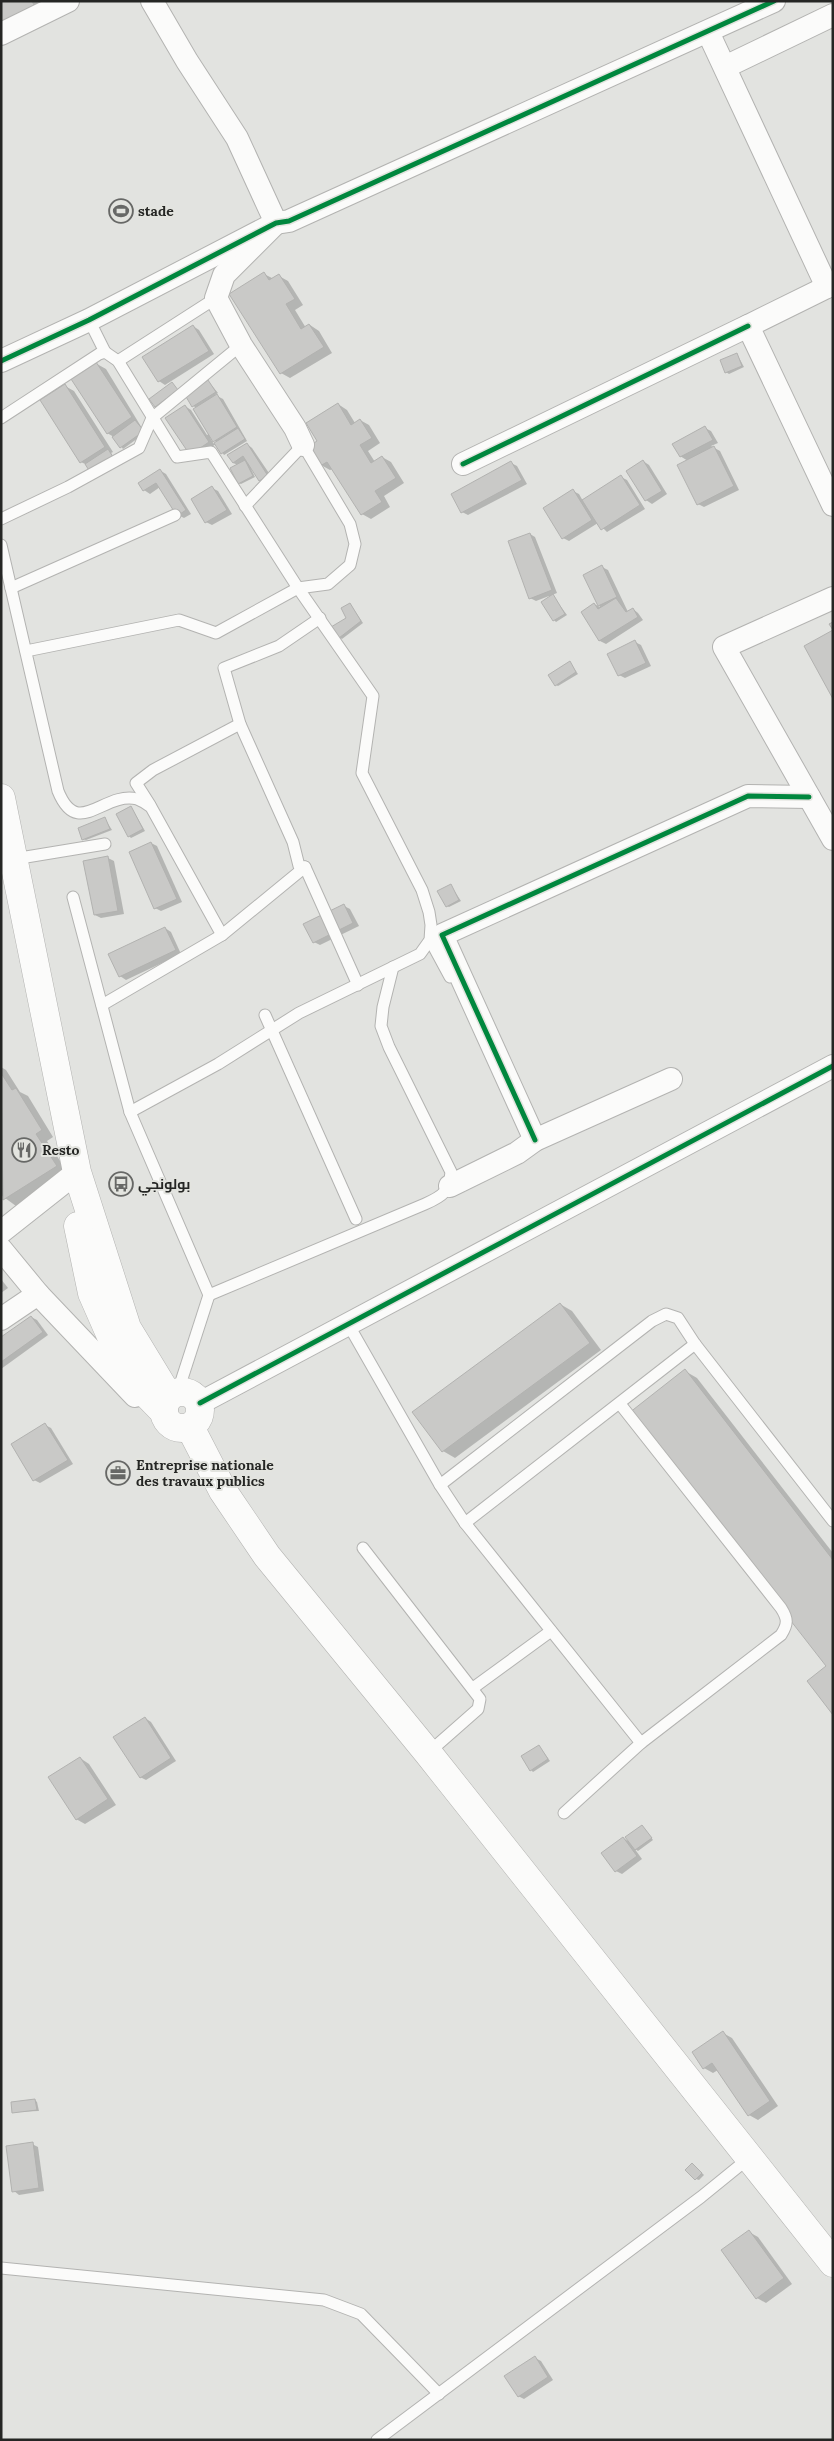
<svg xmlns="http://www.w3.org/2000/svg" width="834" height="2441" font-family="Lora,Cairo,serif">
<rect width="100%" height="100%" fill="#e2e3e0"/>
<g fill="#0003" fill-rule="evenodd">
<path d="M1,1H37L43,13Z"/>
<path d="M264,274L274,279L279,276L288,281L303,305L295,310L306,328L310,325L319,331L332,353L290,378L281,373Z"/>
<path d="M193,326L199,330L214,354L165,385L159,381Z"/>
<path d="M737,354L744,367L729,374L726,372Z"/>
<path d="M97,364L106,369L145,433L123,449L114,437L107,433Z"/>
<path d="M208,381L218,393L215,395L223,399L247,441L224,455L216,444L197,457L185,406L191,410L207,435L209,434L197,408L193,406ZM210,438L215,441L217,443L214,444Z"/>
<path d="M65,386L74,391L113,452L111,453L115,459L87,465L81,462Z"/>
<path d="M338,404L347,410L355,423L360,420L369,425L380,443L368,451L375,462L382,457L391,462L404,483L384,496L390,507L371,519L362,514L333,469L330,470L321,465L319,442Z"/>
<path d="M705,428L711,431L718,443L711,446L720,451L739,490L704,507L698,504L688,461L680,456Z"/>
<path d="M247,444L252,448L273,479L266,484L260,480L253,468L251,469L255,477L241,484L239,483L238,465L233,463Z"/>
<path d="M643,461L649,465L667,494L652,504L646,500L628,471Z"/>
<path d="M511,463L517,466L527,484L468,515L462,512Z"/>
<path d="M161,471L166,474L191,514L184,518L178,515L160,487L150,494L144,490L140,484Z"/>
<path d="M621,477L627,480L645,509L607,532L598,523L569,541L563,538L573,491L579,494L583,501Z"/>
<path d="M212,488L218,491L232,514L212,525L206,522Z"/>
<path d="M530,534L535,537L557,593L552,595L567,615L556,622L554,620L549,596L536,601L530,598Z"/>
<path d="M602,567L608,570L628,612L633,609L638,613L643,620L606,644L600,641L582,612L594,604L600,607L584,575Z"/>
<path d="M350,604L363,623L342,639L339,637L348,618Z"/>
<path d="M635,642L641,645L651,666L625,678L619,675Z"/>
<path d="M570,663L578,674L558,686L556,685Z"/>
<path d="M131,807L145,831L131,838L129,836Z"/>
<path d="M105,819L112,830L86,840L83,839Z"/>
<path d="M151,843L157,846L182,902L161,911L155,908Z"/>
<path d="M108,858L114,861L124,914L101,918L95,915Z"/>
<path d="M451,886L461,901L449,907L447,906Z"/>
<path d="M344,906L350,909L359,926L320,945L314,942Z"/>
<path d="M165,928L171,932L181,954L126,980L120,976Z"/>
<path d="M1,1067L6,1070L20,1092L28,1096L53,1137L47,1141L68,1173L16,1206L1,1195Z"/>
<path d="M1,1279L8,1288L1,1293Z"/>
<path d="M560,1304L572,1311L601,1350L455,1458L443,1451Z"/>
<path d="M31,1317L37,1320L48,1335L1,1369V1339Z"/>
<path d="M685,1371L697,1378L833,1553V1713L828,1666Z"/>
<path d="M45,1425L51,1428L73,1464L40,1483L34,1480Z"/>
<path d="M145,1718L151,1722L176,1761L146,1780L140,1777Z"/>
<path d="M539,1746L550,1761L533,1772L531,1770Z"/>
<path d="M80,1758L89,1764L116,1805L85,1824L76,1819Z"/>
<path d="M642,1826L653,1840L638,1851L634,1848L642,1859L622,1874L616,1871L623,1838L631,1843Z"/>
<path d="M723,2033L732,2038L778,2106L758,2120L749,2115L718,2070L713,2073L704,2068Z"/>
<path d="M35,2100L37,2102L39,2111L13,2112Z"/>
<path d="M32,2144L38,2147L44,2191L19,2195L14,2191Z"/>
<path d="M695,2166L704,2175L699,2180L696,2179Z"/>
<path d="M749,2232L758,2237L792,2284L766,2303L757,2298Z"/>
<path d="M535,2358L541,2361L553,2380L524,2399L518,2396Z"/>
</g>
<g fill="#c9c9c7" stroke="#b2b2b0">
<path d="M1,1H32L35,7L1,24Z"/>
<path d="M264,272L269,280L279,274L295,299L286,304L301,329L309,324L324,347L280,374L229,294Z"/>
<path d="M193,325L209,351L158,382L142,357Z"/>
<path d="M737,353L742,366L725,373L720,360Z"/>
<path d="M96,362L132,417L107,434L71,379Z"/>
<path d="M208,380L216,392L192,407L185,395Z"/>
<path d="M172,382L178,390L155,407L149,399Z"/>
<path d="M65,384L105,447L80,463L40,400Z"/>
<path d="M217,394L237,427L213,442L193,409Z"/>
<path d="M338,403L351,425L360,419L372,438L360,445L371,463L382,456L396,478L375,491L382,502L361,515L327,462L320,466L308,447L317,441L306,423Z"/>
<path d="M185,405L209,442L190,455L165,418Z"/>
<path d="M135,420L144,431L120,448L112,437Z"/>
<path d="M705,426L713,440L680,457L672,444Z"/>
<path d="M238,428L245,439L221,454L214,443Z"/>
<path d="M247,443L268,476L259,481L243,456L233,463L227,455Z"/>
<path d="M714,446L734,486L697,505L677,465Z"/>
<path d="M108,449L113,457L90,472L85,464Z"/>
<path d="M245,460L253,476L238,484L230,468Z"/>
<path d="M643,460L662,491L645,501L626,471Z"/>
<path d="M511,461L522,480L461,513L451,494Z"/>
<path d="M160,469L186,510L177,516L156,483L143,491L138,483Z"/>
<path d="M621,475L640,505L601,530L582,500Z"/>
<path d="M212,486L227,510L205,523L191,499Z"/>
<path d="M573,489L592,520L562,539L543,508Z"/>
<path d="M530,533L552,590L529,599L508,541Z"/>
<path d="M602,565L617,597L598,606L583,575Z"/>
<path d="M553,594L565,614L553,621L541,602Z"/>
<path d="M616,598L626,612L633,608L638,617L599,641L581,612L594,603L598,609Z"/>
<path d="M350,603L361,621L339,638L331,627L346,618L341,608Z"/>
<path d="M833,622V699L804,646L833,630L829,624Z"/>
<path d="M635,640L646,663L618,676L607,654Z"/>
<path d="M570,661L576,672L555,686L548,675Z"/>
<path d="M131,806L143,829L128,837L116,814Z"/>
<path d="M105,817L110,829L82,840L78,828Z"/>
<path d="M151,842L177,899L154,909L129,852Z"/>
<path d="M108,856L118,911L94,915L83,861Z"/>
<path d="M451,884L459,900L446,907L437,891Z"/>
<path d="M344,904L353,923L313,943L303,924Z"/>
<path d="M165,927L176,950L119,977L108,954Z"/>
<path d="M1,1073L12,1090L16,1088L42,1130L36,1134L57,1166L3,1200Z"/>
<path d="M560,1303L590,1343L442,1452L412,1412Z"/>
<path d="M31,1316L43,1332L1,1362V1337Z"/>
<path d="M685,1369L833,1560V1715L807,1681L826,1666L629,1413Z"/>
<path d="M45,1423L68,1460L33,1481L11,1444Z"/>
<path d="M145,1717L171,1758L140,1778L113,1737Z"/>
<path d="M539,1745L548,1759L530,1771L521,1756Z"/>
<path d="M80,1757L108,1799L76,1820L48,1777Z"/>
<path d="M642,1825L652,1838L635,1850L625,1837Z"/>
<path d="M623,1837L637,1856L615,1872L601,1853Z"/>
<path d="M723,2031L770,2101L748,2116L712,2063L703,2069L692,2052Z"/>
<path d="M35,2099L37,2110L12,2113L11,2102Z"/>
<path d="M33,2142L39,2188L12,2192L6,2146Z"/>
<path d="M692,2163L702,2173L695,2180L685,2170Z"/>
<path d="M749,2230L784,2278L756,2299L721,2250Z"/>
<path d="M535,2356L548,2377L518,2397L504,2376Z"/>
</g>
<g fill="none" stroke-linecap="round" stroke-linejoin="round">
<g stroke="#b3b3b1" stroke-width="13">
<g id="service">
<path d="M89,320L105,352"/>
<path d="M118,361L216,298"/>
<path d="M1,418L99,354L105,352L118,361L177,457L211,452L298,588L373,696L362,773L422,890L429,912L431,925L430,940L420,954L299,1013L218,1064L130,1112"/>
<path d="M1,519L68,487L139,448L152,418L241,345"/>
<path d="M1,545L58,791C78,840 103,791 137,799C142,801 147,804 151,807L222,935"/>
<path d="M11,588L175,515"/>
<path d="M320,618L279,646L224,668L240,724L293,842L299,866L305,867L358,985"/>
<path d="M26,651L179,620L216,633L298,588L328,584L350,565L355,544L350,524L303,445L245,506"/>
<path d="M150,805L136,783L153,770L240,724"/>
<path d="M14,859L105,844"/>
<path d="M73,897L130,1112L209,1295L425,1204C443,1196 449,1192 451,1172L389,1047L381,1026L383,1007L393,967"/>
<path d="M430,940L450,977"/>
<path d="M102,1005L222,935L305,867"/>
<path d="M265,1015L356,1219"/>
<path d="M348,1324L440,1485L465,1523L641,1743"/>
<path d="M178,1391L209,1295"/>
<path d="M440,1485L652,1321L666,1314L678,1318L695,1344L833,1521"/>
<path d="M465,1523L695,1344"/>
<path d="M363,1548L480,1699L478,1709L428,1753"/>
<path d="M473,1688L551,1631"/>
<path d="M564,1813L641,1743L781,1635C788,1624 788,1619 781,1608L620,1404"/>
<path d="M1,2268L324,2300L361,2314L439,2394"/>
<path d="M377,2440L701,2197L749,2158"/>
</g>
</g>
<g stroke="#b3b3b1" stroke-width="24">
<g id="minor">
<path d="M152,1L187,61L237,138L276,223L224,275L216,298L241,345L295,428L303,445"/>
<path d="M708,32L827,287L833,284"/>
<path d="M1,34L68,1"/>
<path d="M725,67L833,15"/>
<path d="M827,287L748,326L833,505"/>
<path d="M1,361L89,320L276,223L289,221L774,1"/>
<path d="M463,464L748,326"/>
<path d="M833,598L724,647L833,839"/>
<path d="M535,1140L442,935L748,796L809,797"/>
<path d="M450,1186L517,1153L535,1140L671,1079"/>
<path d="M1,1232L77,1172"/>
<path d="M1,1249L38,1294L135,1396"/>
<path d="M1,1319L38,1294"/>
<path d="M200,1403L833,1066"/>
</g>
</g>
<g stroke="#b3b3b1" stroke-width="29">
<g id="secondary">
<path d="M1,798L77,1172L127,1328L169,1397"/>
<path d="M78,1226L92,1293L128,1375L164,1412"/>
<circle cx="182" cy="1410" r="18"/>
<path d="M190,1427L223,1491L267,1556L428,1753L833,2263"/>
</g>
</g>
<use href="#service" stroke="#fbfbfa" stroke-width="11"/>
<use href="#minor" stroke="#fbfbfa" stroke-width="22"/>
<use href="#secondary" stroke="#fbfbfa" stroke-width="28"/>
<g stroke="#e3e4df" stroke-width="8">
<g id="cycleway">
<path d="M1,361L89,320L276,223L289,221L774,1"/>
<path d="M463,464L748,326"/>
<path d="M535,1140L442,935L748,796L809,797"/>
<path d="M200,1403L833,1066"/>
</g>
</g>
<use href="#cycleway" stroke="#00873e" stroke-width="5"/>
</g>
<defs>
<g id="stadium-ring" transform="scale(1.25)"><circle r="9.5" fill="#e3e4df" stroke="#676866" stroke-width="1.5"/><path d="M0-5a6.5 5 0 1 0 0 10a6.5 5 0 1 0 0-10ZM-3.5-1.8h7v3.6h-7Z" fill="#676866"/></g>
<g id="restaurant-ring" transform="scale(1.25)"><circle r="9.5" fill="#e3e4df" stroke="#676866" stroke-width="1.5"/><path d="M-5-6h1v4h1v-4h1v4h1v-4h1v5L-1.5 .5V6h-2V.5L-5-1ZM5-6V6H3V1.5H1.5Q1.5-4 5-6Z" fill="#676866"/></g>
<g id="bus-ring" transform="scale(1.25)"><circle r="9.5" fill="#e3e4df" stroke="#676866" stroke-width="1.5"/><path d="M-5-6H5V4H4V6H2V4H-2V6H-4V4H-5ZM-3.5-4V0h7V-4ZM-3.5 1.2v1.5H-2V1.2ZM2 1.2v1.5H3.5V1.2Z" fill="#676866"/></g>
<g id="office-ring" transform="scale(1.25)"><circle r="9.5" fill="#e3e4df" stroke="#676866" stroke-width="1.5"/><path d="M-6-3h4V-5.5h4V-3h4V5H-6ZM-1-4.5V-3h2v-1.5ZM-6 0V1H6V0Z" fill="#676866"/></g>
</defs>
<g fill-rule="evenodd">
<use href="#stadium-ring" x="121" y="211"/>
<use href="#restaurant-ring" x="24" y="1150"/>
<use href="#bus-ring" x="121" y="1184"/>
<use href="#office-ring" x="118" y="1473"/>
</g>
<g text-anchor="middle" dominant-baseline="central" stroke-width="4" stroke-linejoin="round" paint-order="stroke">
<g font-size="14" font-weight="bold" fill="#252624" stroke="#e3e4df" text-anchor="start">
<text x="138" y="211">stade</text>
<text x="42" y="1150">Resto</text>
<text x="138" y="1184">بولونجي</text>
<text x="136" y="1465">Entreprise nationale<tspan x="136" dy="16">des travaux publics</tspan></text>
</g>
</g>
<rect width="834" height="2441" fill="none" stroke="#252624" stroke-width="5"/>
</svg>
